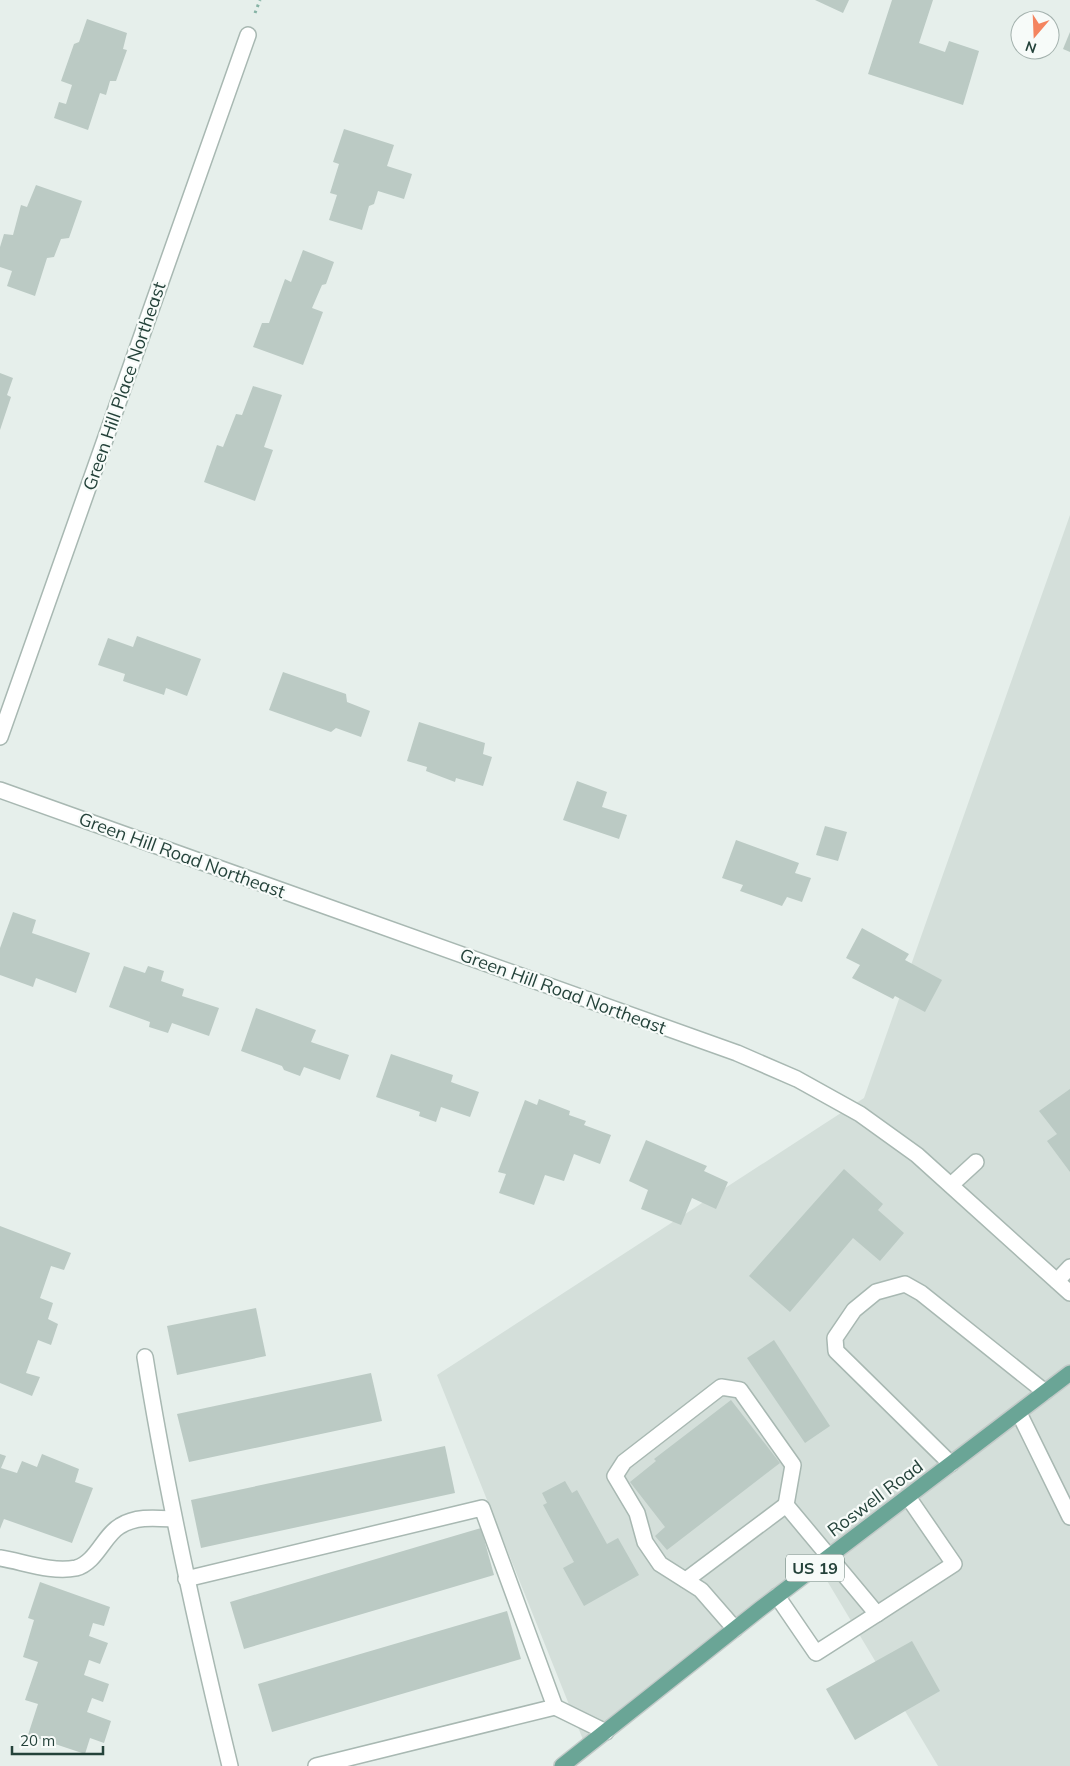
<svg xmlns="http://www.w3.org/2000/svg" width="1070" height="1766" font-family="Mulish,sans-serif">
<rect width="100%" height="100%" fill="#e6efeb"/>
<path fill="#d4dfda" d="M1070,515V1766H938L820,1569L588,1752L437,1375L864,1098Z"/>
<g fill="#bbcac4">
<path d="M815,0H849L843,13Z"/>
<path d="M892,0H933L919,43L945,52L949,41L979,51L963,105L868,74Z"/>
<path d="M87,19L127,33L123,49L127,50L116,81H110L106,95L100,93L88,130L54,118L59,102L66,104L72,85L61,81L74,44L79,42Z"/>
<path d="M1070,32V52L1063,49Z"/>
<path d="M344,129L394,145L387,166L412,174L404,199L378,191L374,204L369,206L362,230L329,220L337,195L330,193L339,164L333,162Z"/>
<path d="M36,185L82,201L69,238L61,239L54,257L47,258L35,296L7,286L12,271L0,267V247L4,234L13,235L21,205L27,207Z"/>
<path d="M303,250L334,262L326,284L322,285L312,308L323,312L303,365L253,347L262,323H269L285,279L291,282Z"/>
<path d="M0,373L13,378L7,395L11,397L0,430Z"/>
<path d="M253,386L282,395L264,447L273,450L255,501L204,482L217,445L223,447L236,414L242,415Z"/>
<path d="M137,636L201,659L187,696L166,688L164,695L123,681L125,674L98,665L108,638L133,647Z"/>
<path d="M283,672L346,694L347,702L370,711L361,737L336,728L331,732L269,710Z"/>
<path d="M419,722L485,743L483,754L492,757L483,786L456,778L455,782L426,771L427,767L407,761Z"/>
<path d="M577,781L607,792L602,807L627,815L619,839L563,820Z"/>
<path d="M825,826L847,832L838,861L816,855Z"/>
<path d="M736,840L799,863L795,873L811,878L802,902L787,897L782,906L740,891L743,885L722,878Z"/>
<path d="M13,912L36,920L32,933L90,953L76,993L36,978L33,987L0,975V948Z"/>
<path d="M862,928L909,954L905,960L942,980L925,1012L895,996L893,999L852,978L860,965L846,958Z"/>
<path d="M124,966L145,973L148,966L164,971L161,981L184,989L182,996L219,1008L209,1036L172,1023L168,1033L149,1027L150,1022L109,1007Z"/>
<path d="M256,1008L316,1030L311,1042L349,1055L340,1080L304,1067L300,1076L284,1070L282,1066L241,1051Z"/>
<path d="M391,1054L453,1075L451,1082L479,1092L470,1117L441,1107L436,1122L419,1116L420,1112L376,1097Z"/>
<path d="M1070,1089V1172L1047,1141L1057,1134L1039,1111Z"/>
<path d="M539,1099L570,1111L569,1115L586,1121L584,1125L611,1135L600,1164L574,1154L564,1181L545,1175L534,1205L499,1193L506,1174L498,1172L525,1100L537,1105Z"/>
<path d="M646,1140L707,1166L704,1171L728,1182L716,1209L692,1198L681,1225L641,1209L648,1190L629,1181Z"/>
<path d="M844,1169L883,1204L878,1210L904,1233L880,1261L853,1238L790,1312L749,1276Z"/>
<path d="M0,1226L71,1253L64,1270L51,1266L40,1298L53,1303L48,1319L58,1324L51,1345L38,1340L26,1373L40,1377L32,1396L0,1383Z"/>
<path d="M256,1308L266,1356L177,1375L167,1326Z"/>
<path d="M774,1340L830,1426L805,1443L747,1358Z"/>
<path d="M371,1373L382,1421L189,1462L177,1414Z"/>
<path d="M731,1400L780,1463L667,1550L655,1536L665,1527L630,1482L656,1461L654,1459Z"/>
<path d="M445,1446L455,1493L201,1548L191,1500Z"/>
<path d="M0,1454L6,1456L1,1468L17,1473L22,1461L37,1467L42,1454L79,1469L75,1482L93,1488L72,1543L4,1519L0,1529Z"/>
<path d="M565,1481L572,1493L577,1490L607,1544L618,1538L639,1575L584,1606L563,1568L574,1562L543,1505L547,1503L542,1493Z"/>
<path d="M481,1528L494,1575L244,1649L230,1602Z"/>
<path d="M40,1582L110,1607L104,1626L93,1623L89,1636L108,1643L100,1664L89,1660L84,1675L109,1684L103,1702L92,1698L87,1712L111,1721L104,1743L90,1738L85,1754L28,1735L38,1704L25,1700L38,1662L23,1657L34,1620L28,1618Z"/>
<path d="M507,1611L521,1659L272,1732L258,1684Z"/>
<path d="M912,1641L940,1691L855,1740L826,1689Z"/>
</g>
<g fill="none" stroke-linecap="round" stroke-linejoin="round">
<g stroke="#a8b8b2" stroke-width="18">
<g id="minor">
<path d="M0,737L248,35"/>
<path d="M0,790L737,1053L797,1079L860,1114L917,1155L1070,1293"/>
<path d="M951,1185L976,1162"/>
<path d="M1057,1281L1070,1267"/>
<path d="M145,1357C167,1495 197,1630 230,1766"/>
<path d="M1019,1413L1070,1517"/>
<path d="M951,1464L836,1351L835,1338L854,1310L876,1292L905,1284L921,1293L1045,1392"/>
<path d="M0,1558C24,1562 52,1573 76,1568C96,1563 104,1535 120,1526C136,1516 155,1518 173,1519"/>
<path d="M186,1579L482,1508L555,1707L316,1766"/>
<path d="M686,1580L786,1505"/>
<path d="M877,1614L954,1564L908,1497"/>
<path d="M735,1629L701,1590L660,1564L645,1542L637,1513L615,1476L624,1462L721,1387L740,1390L793,1465L786,1505L877,1614L816,1653L777,1596"/>
<path d="M555,1707L606,1732"/>
</g>
</g>
<g stroke="#c2cac8" stroke-width="18">
<path id="major" d="M562,1766L760,1609L1070,1373"/>
</g>
<path stroke="#86b3a5" stroke-width="3" stroke-dasharray="2.5 4" stroke-linecap="butt" d="M255,13L260,0"/>
<use href="#minor" stroke="#fff" stroke-width="15"/>
<use href="#major" stroke="#6aa596" stroke-width="15"/>
</g>
<g text-anchor="middle" dominant-baseline="central" stroke-width="4.5" stroke-linejoin="round" paint-order="stroke">
<rect fill="#f7fbf9" stroke="#637a73" stroke-width="1" x="786" y="1554.5" width="58" height="27" rx="4"/>
<g font-size="16" font-weight="bold" fill="#24423a">
<text x="815" y="1568">US 19</text>
</g>
<g font-size="18" fill="#24423a" stroke="#f7fbf9">
<text transform="translate(124 386) rotate(-71)">Green Hill Place Northeast</text>
<text transform="translate(182 855) rotate(20)">Green Hill Road Northeast</text>
<text transform="translate(563 991) rotate(20)">Green Hill Road Northeast</text>
<text transform="translate(875 1498) rotate(-37)">Roswell Road</text>
</g>
</g>
<g transform="translate(1035 35) rotate(199)"><circle r="24" fill="#f7fbf9" stroke="#a3b1ad"/>
<path d="M0-4L9 19L0 12L-9 19Z" fill="#f4845f"/>
<text y="-8" font-size="14" font-weight="bold" text-anchor="middle" fill="#24423a">N</text>
</g>
<path d="M12 1746v8h91v-8" fill="none" stroke="#24423a" stroke-width="2.5"/>
<text x="20" y="1746" font-size="15" fill="#24423a" stroke="#f7fbf9" stroke-width="4" paint-order="stroke">20 m</text>
</svg>
